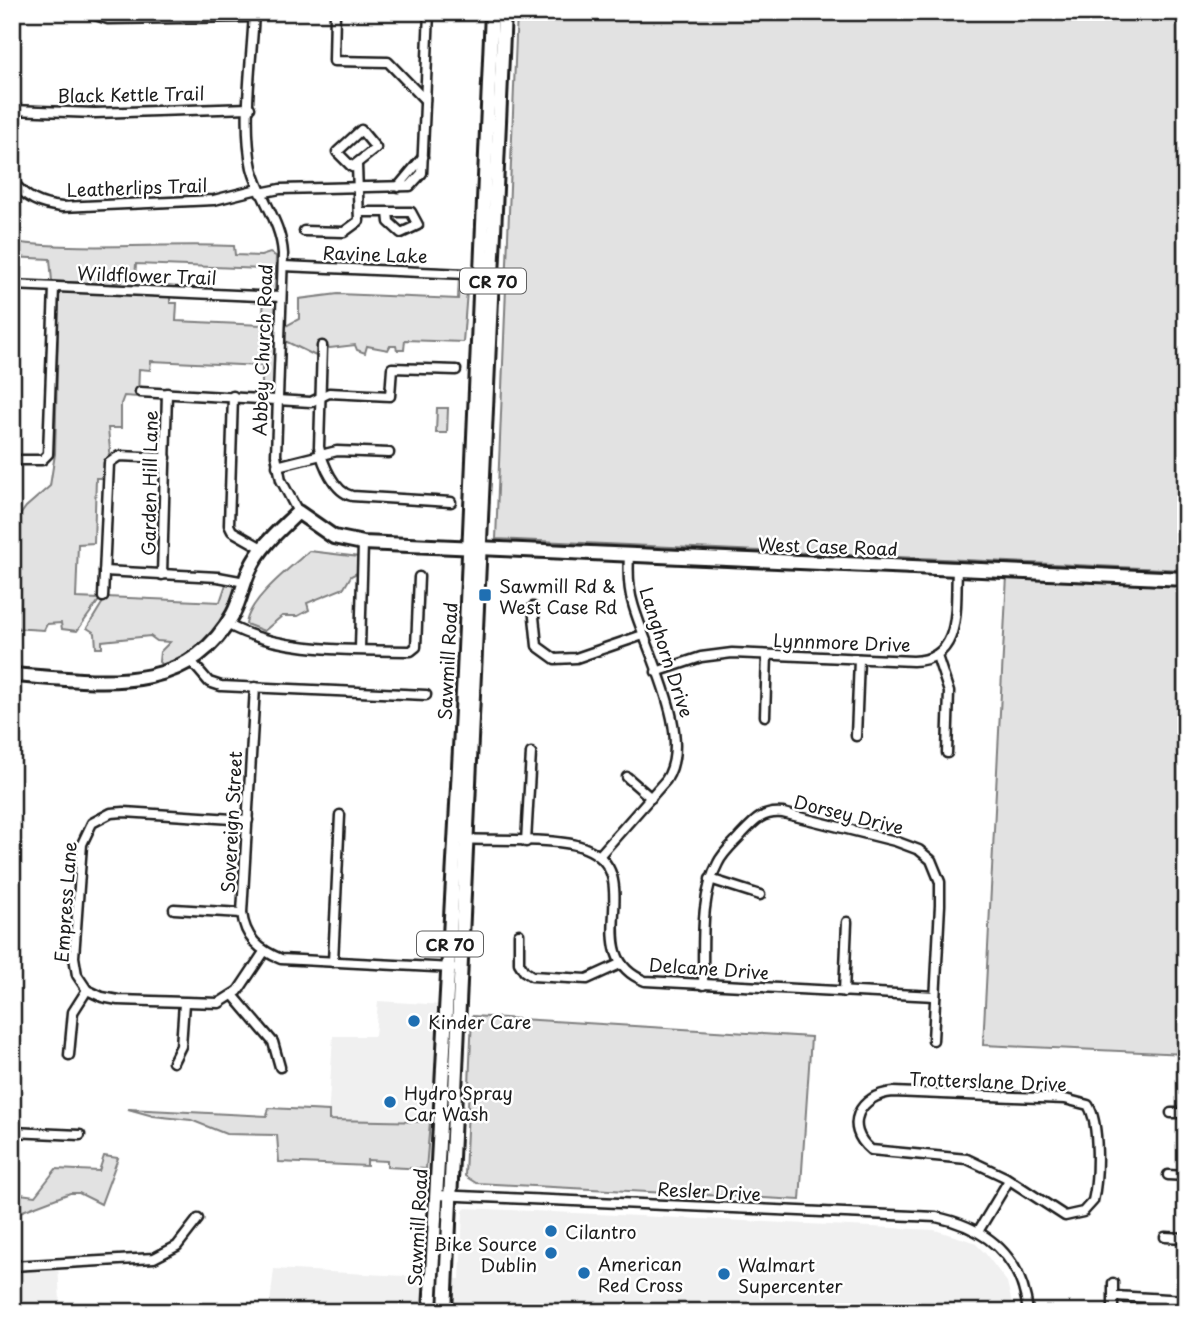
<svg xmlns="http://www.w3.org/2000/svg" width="1198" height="1324" font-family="'Playpen Sans',sans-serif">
<rect width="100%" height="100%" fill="#fff"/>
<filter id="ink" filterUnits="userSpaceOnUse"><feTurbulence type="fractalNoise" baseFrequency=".0143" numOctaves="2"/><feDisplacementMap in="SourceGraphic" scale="14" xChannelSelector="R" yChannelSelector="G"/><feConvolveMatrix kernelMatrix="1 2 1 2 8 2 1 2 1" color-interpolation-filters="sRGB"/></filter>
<g filter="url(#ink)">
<g fill="#f0f0f0">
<path d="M378,1001L443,1005L436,1121L328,1120L333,1036H375Z"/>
<path d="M466,1208L935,1230L974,1242L985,1253L1007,1282L1014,1312H269L274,1269L460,1279L463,1211Z"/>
<path d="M58,1264L60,1302L211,1305L209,1312H12V1266Z"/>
</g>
<g fill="#e2e2e2" stroke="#7f7f7f" stroke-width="2">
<path d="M517,12H1186V570L496,539Z"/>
<path d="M12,242C86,251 160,243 234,246L235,255L261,256L270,253L276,256L275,292L264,288V269L136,264L135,279L125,277L122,282H114L113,285L52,281L50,259L12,257Z"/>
<path d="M459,278H468L463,342L405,340L404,350H397L396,346H390L388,350L367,346L365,353L357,350L355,345L330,348L321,345L318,357L283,340L282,328L299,319V299L338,294L458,299Z"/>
<path d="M59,291L170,295V303H177L176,321L262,325L264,299H278L274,395L262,394V366L151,361L150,370L139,369L138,397L124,396L121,404V428H108L110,450L104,478H96L94,543L78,544L76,598L100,599L77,631L62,629L61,623L47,624L44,630L12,628V526L26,507L50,486L55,454Z"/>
<path d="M437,408H448L447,433H436Z"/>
<path d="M309,551L359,557V572L351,576L344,588L307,603L309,610L298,616H282L264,631L246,624C249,599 291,567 309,551Z"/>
<path d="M1007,575L1186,583V1054L983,1045Z"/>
<path d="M227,581L239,582C228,621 203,655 164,667L159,662L160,652L170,642L157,641L150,636L102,641V648H96L95,633L87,628L106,597L220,602Z"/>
<path d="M472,1016L811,1037L800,1200L476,1183L465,1176Z"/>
<path d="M269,1108L329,1111V1120L430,1122L426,1169L387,1167V1161L367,1160V1166L279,1162L277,1135L226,1134L191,1120L153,1116L128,1109L267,1116Z"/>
<path d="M104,1156L118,1158L101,1204L79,1193H70L12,1215V1193L35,1196L56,1169L99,1171Z"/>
</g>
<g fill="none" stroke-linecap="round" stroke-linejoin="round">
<g stroke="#1c1c1c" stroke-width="13">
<g id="street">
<path d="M86,12L108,19L254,17"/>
<path d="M254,12C252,59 242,123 252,168C260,199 281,221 283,254L276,455L281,480L298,512"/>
<path d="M335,12L334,61L388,62L425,100"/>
<path d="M12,110L95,113L250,108"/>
<path d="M361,130L376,148L352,167L337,152Z"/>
<path d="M12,180C25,198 40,205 62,207L214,200L258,189"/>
<path d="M398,187L423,157"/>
<path d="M260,193L280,189L410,186L422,173L429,12"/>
<path d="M359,212H411L418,225L401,233L389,222L388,212"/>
<path d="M304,231L344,232L359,221L357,165"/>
<path d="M283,266L466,274"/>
<path d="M12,285L281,297"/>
<path d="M322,346L319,447C323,464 334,492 352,496L451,502"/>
<path d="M140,392L311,402L329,393L390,396L392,368L456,370"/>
<path d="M233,396L229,525L232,531L262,548"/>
<path d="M12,460H42L48,454L54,287"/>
<path d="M277,466L337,451L389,453"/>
<path d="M104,571L218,577L245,582"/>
<path d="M162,575L167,393"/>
<path d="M103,597L109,463L119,456L166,458"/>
<path d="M533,607L537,646L555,659L576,658L643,635"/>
<path d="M227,624C277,653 354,650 411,651L416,647L419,577"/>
<path d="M360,648L363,543"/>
<path d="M937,656L949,692L947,753"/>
<path d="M191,661L209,682L221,686L426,695"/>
<path d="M656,672L701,657L732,653L913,661C963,660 955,607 957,570"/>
<path d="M255,687L242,913C245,938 259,950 281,959L453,968"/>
<path d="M765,716L767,655"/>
<path d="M856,736L859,659"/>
<path d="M627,777L651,798"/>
<path d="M248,820L124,812L111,813L92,823L82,844L74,957L77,975L87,990L102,997L118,1000L219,1003L238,991L264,952"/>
<path d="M462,839C492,841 560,837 585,848C649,874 578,955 645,981L935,996"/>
<path d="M526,842L531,753"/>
<path d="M599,856L666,780C695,736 646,651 633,604C628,588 628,572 629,555"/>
<path d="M710,879L760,895"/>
<path d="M174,909L242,913"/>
<path d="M519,934V963L524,971L532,976L587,979L620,964"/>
<path d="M333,962L340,815"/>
<path d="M703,985C704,946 699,898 718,863C723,852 734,843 742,834C755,820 763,811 783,813L895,841L919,850L931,860L940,882V905L933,1040"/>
<path d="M844,992L847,922"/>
<path d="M233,995L273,1042L280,1067"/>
<path d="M69,1055L73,1012L87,990"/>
<path d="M173,1062L181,1046L184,1003"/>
<path d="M893,1092L1065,1099L1088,1105C1100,1123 1098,1180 1093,1201L1083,1212L1065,1216L1005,1177L967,1159L871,1150C843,1127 859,1095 893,1092Z"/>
<path d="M1171,1113H1186"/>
<path d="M12,1132L80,1135"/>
<path d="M1168,1175L1186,1176"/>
<path d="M436,1195L936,1217C988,1228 1022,1257 1028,1312"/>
<path d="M979,1230L1009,1180"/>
<path d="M1165,1237L1186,1238"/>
<path d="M12,1266L154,1258L177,1246L198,1219"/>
<path d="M1114,1296L1186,1300"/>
<path d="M1113,1312V1283"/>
</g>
</g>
<g stroke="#1c1c1c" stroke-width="18">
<path id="secondary" d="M12,675C94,680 186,700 233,614C241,599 243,583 250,569C261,545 280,530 298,512L334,537L363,543L1186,579"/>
</g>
<g stroke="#1c1c1c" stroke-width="18">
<g id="primary">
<path d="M430,1312L464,673L492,12"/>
<path d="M445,1312L504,12"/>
</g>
</g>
<use href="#street" stroke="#fff" stroke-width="8"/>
<use href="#secondary" stroke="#fff" stroke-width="12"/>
<use href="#primary" stroke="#fff" stroke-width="12"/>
</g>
</g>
<g fill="#1f6fb2" stroke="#fff" stroke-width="2.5">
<rect x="478" y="588" width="14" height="14" rx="3.5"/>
<circle cx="414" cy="1021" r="7"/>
<circle cx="390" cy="1102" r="7"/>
<circle cx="551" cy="1231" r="7"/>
<circle cx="551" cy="1253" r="7"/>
<circle cx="584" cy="1273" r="7"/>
<circle cx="724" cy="1274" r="7"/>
</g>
<g text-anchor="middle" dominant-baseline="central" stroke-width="5" stroke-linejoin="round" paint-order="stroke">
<g fill="#fff" stroke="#606060" stroke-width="2">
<rect x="460" y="268.5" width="66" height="25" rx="5"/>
<rect x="417" y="931.5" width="66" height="25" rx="5"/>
</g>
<g font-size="16" font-weight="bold" fill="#1c1c1c">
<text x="493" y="281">CR 70</text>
<text x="450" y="944">CR 70</text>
</g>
<g font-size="18" fill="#1c1c1c" stroke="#fff">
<text transform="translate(131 94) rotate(-1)">Black Kettle Trail</text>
<text transform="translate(137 187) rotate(-2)">Leatherlips Trail</text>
<text transform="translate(375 254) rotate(2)">Ravine Lake</text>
<text transform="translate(147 275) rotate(2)">Wildflower Trail</text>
<text transform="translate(262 350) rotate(-88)">Abbey Church Road</text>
<text transform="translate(149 483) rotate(-89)">Garden Hill Lane</text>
<text transform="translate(828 546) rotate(2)">West Case Road</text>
<text transform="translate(842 642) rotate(2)">Lynnmore Drive</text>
<text transform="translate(667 652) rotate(72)">Langhorn Drive</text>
<text transform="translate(447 661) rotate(-87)">Sawmill Road</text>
<text transform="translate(849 814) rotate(14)">Dorsey Drive</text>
<text transform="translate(231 822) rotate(-87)">Sovereign Street</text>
<text transform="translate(65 902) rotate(-86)">Empress Lane</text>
<text transform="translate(709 968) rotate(4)">Delcane Drive</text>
<text transform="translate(988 1081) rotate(2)">Trotterslane Drive</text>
<text transform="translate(709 1191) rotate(3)">Resler Drive</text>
<text transform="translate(417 1227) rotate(-87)">Sawmill Road</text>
</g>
<g font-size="18" fill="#1c1c1c" stroke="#fff" text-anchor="start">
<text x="499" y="585">Sawmill Rd &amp;<tspan x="499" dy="21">West Case Rd</tspan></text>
<text x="428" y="1021">Kinder Care</text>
<text x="404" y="1092">Hydro Spray<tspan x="404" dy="21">Car Wash</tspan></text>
<text x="565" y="1231">Cilantro</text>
<text x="537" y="1243" text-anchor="end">Bike Source<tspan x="537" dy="21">Dublin</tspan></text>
<text x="598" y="1263">American<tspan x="598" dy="21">Red Cross</tspan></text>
<text x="738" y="1264">Walmart<tspan x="738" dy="21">Supercenter</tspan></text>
</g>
</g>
<rect width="1198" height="1324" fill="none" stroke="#fff" stroke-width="42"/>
<rect x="21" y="21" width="1156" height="1282" fill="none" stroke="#1c1c1c" stroke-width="2.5" filter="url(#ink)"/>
</svg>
